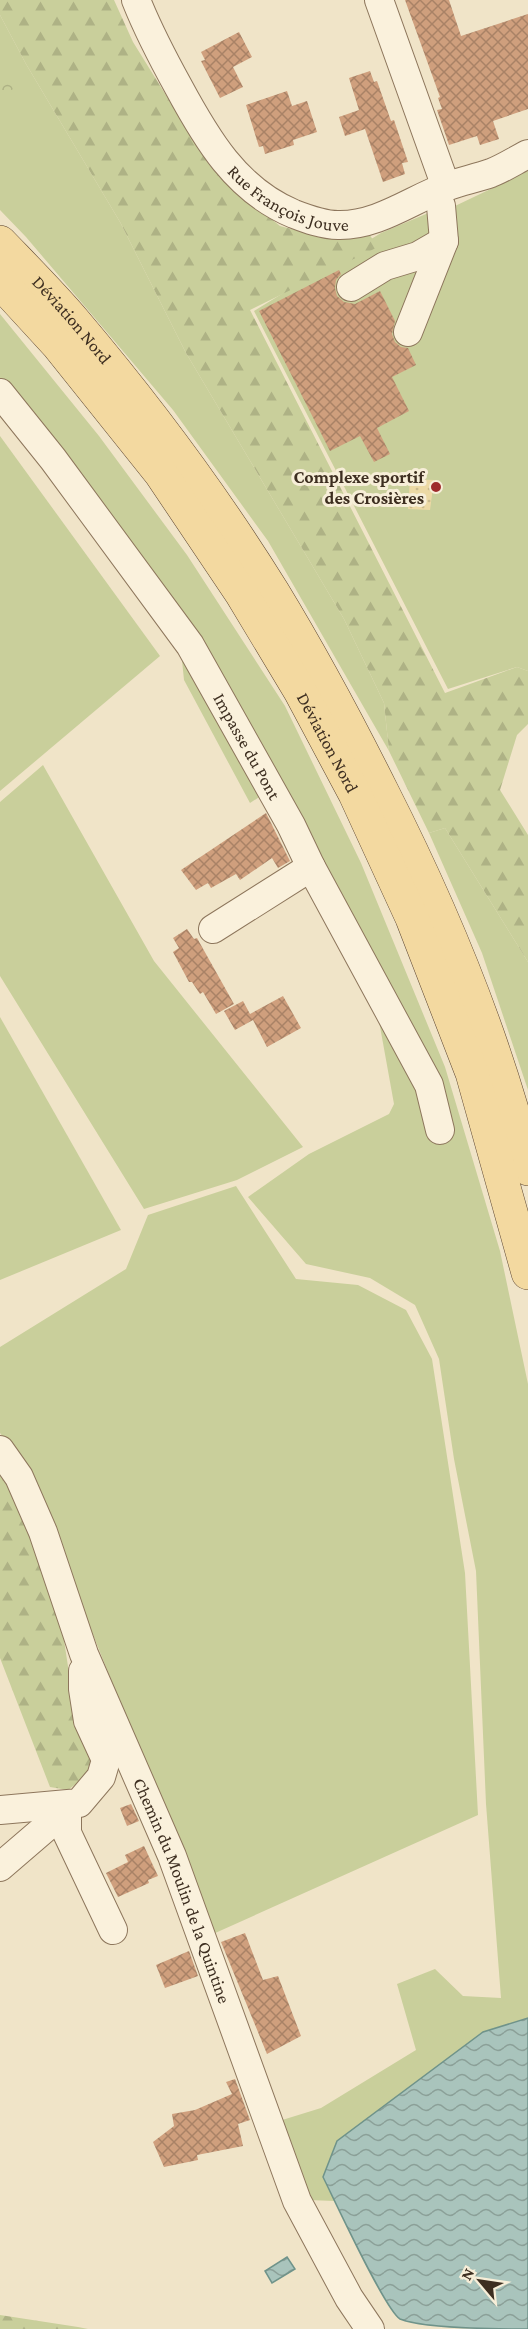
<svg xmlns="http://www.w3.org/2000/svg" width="528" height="2329" font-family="'Crimson Pro',serif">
<defs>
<pattern id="forest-firs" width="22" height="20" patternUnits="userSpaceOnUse" patternTransform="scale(1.5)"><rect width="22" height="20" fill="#c9cf9b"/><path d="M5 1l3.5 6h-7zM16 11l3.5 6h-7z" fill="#aeb285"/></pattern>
<pattern id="sand-dots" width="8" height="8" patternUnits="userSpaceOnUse" patternTransform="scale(1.5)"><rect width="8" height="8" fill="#ecd9a5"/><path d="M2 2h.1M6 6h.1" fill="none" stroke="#cbbb8e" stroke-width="1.8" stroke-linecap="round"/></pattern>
<pattern id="park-crowns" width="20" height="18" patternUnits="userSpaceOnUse" patternTransform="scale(1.5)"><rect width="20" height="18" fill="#c9cf9b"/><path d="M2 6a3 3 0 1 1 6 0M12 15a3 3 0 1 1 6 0" fill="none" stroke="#aeb285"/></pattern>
<pattern id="water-waves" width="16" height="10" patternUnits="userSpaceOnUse" patternTransform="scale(1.5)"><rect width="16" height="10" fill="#a9c4bc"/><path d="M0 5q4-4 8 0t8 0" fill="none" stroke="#8ba098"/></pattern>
<pattern id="building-cross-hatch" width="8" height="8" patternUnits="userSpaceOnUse" patternTransform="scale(1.5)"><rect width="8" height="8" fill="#cf9f7d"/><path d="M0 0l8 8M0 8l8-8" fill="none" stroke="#a98266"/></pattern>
</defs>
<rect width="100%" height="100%" fill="#f0e4c8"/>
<g fill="#c9cf9b">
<path d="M0,15L26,64L120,222L186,353L344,619L384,703L389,751L268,541L173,410L26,237L0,210Z"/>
<path d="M528,171V671L517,667L448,689L254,311L381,233L433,211L455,206Z"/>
<path d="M0,314L99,436L187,555L285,706L361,863L445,1067L500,1251L528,1384V2018L483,2032L323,2176L335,2201L307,2200L279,2121L321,2108L416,2050L397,1984L435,1969L463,1996L501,1998L486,1804L476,1571L454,1459L439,1359L415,1305L370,1278L306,1264L248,1197L309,1154L389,1114L394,1104L379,1021L270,790L250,803L184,680L179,631L0,383Z"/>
<path d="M0,436L160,656L0,791Z"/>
<path d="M43,765L154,961L303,1147L237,1180L144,1209L0,976V802Z"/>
<path d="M445,828L528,962V1090L482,953L429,833Z"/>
<path d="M0,1017L121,1230L0,1280Z"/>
<path d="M236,1186L296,1279L358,1285L406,1310L432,1359L465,1573L478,1815L213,1934L27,1470L0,1433V1347L126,1269L148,1215Z"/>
</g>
<g fill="url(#forest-firs)">
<path d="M0,0H114L133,42L208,163L241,194L280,226L322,237L369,234L378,247L250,310L445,693L517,667L528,671V724L517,735L500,790L528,835V962L445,828L429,833L389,751L384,703L344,619L186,353L120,222L26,64L0,15Z"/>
<path d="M0,1464L57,1594L69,1673L92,1749L90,1773L68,1790L50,1787L0,1658Z"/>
<path d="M0,2315L78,2327L88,2329H0Z"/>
</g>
<path fill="url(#sand-dots)" d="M410,479L434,480L430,510L408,509Z"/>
<path fill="url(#park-crowns)" d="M0,62L16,87L0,98Z"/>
<g fill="url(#water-waves)" stroke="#6f938a" stroke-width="1.5">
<path d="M528,2018V2329C498,2329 424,2329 400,2319C385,2310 334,2199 323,2177L337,2141L483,2032Z"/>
<path d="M287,2257L295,2269L272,2283L265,2271Z"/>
</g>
<g fill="url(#building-cross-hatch)">
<path d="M405,0H449L461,36L528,14V109L493,121L499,139L480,145L477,136L449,145L437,110L442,109L438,98L440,97Z"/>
<path d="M239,32L252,57L233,67L243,87L220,98L201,61L205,60L201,52Z"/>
<path d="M370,71L374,82L377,81L391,121L394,120L408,162L402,163L405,174L383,182L365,129L345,136L339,117L359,110L349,78Z"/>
<path d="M287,91L292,106L307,101L317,132L293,140L294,145L265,154L263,146L259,147L246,105Z"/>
<path d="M339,270L341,274L336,280L335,288L337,296L344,302L355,304L380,291L395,321L392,334L395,342L401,347L408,348L416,365L392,377L409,411L377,428L390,454L374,462L360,436L330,451L259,311Z"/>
<path d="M266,813L290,861L278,868L272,858L240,880L236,874L211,888L208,883L196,890L181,870Z"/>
<path d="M187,929L194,939L197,938L234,1004L216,1014L203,992L200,994L192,982H189L173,952L179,948L173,938Z"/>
<path d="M283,996L301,1028L267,1047L253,1020L235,1030L224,1011L243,1001L250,1014Z"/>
<path d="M131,1804L139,1821L127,1826L120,1808Z"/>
<path d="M144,1846L158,1876L148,1880L149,1883L118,1897L106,1873L128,1862L125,1855Z"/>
<path d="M245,1933L263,1980L278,1976L301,2036L267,2054L221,1942Z"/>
<path d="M189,1951L198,1976L165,1988L156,1965Z"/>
<path d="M235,2079L250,2120L238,2124L243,2146L197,2155L198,2160L164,2167L153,2142L174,2126L172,2114L195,2110L232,2094L226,2082Z"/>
</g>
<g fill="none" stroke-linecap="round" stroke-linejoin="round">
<g stroke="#8d765c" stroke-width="30">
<g id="minor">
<path id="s1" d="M136,0C148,30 162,57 178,86C206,138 236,190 294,214C307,219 323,225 338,225C378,226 412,199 448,186C462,181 477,178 491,173C504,168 516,160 528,154"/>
<path d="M379,0L446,187"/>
<path d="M351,287L385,266L418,256L444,241"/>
<path d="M408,332L444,241L441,206L435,192"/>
<path id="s2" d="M0,393L53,459L190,645L291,825L311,867L429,1085L440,1130"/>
<path d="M213,929L311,867"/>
<path id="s3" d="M0,1450L19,1477L43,1532L84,1654L172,1856L297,2201L349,2298L370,2329"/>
<path d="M67,1805V1833L113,1930"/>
<path d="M0,1810L79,1803L101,1777L106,1760L88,1721L83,1689V1671"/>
<path d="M0,1867L50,1824L67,1816"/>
</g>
</g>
<g stroke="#5b4430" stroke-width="34">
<g id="major">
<path id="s4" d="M0,242C25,268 51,294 74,321C146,406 214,497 273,592C312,656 348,723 382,791C443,911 496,1038 528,1169"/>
<path id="s5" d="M0,282L57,344L161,474L241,593L300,691L355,794L412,918L472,1073L528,1273"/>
</g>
</g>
<use href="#minor" stroke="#faf1dc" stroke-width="28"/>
<use href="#major" stroke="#f3d9a0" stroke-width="33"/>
</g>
<circle fill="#9e2a2b" stroke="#f7eed8" stroke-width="2" cx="436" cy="487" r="6"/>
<g text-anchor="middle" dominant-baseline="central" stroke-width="6" stroke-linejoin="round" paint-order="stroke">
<g font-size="18" fill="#3d2e20" stroke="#f7eed8">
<text stroke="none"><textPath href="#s1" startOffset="261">Rue François Jouve</textPath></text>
<text stroke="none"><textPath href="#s4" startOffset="106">Déviation Nord</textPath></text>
<text stroke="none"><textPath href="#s5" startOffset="567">Déviation Nord</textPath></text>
<text stroke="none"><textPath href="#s2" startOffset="432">Impasse du Pont</textPath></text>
<text stroke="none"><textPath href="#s3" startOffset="478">Chemin du Moulin de la Quintine</textPath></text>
</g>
<g font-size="18" font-weight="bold" fill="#3d2e20" stroke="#f7eed8" text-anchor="end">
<text x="424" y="477">Complexe sportif<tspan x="424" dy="21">des Crosières</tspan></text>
</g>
</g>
<g transform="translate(480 2281) rotate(299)" stroke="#f7eed8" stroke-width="4.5" paint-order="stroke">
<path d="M0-4.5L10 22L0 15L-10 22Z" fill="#3d2e20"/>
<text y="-9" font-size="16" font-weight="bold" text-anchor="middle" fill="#3d2e20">N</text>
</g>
</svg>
